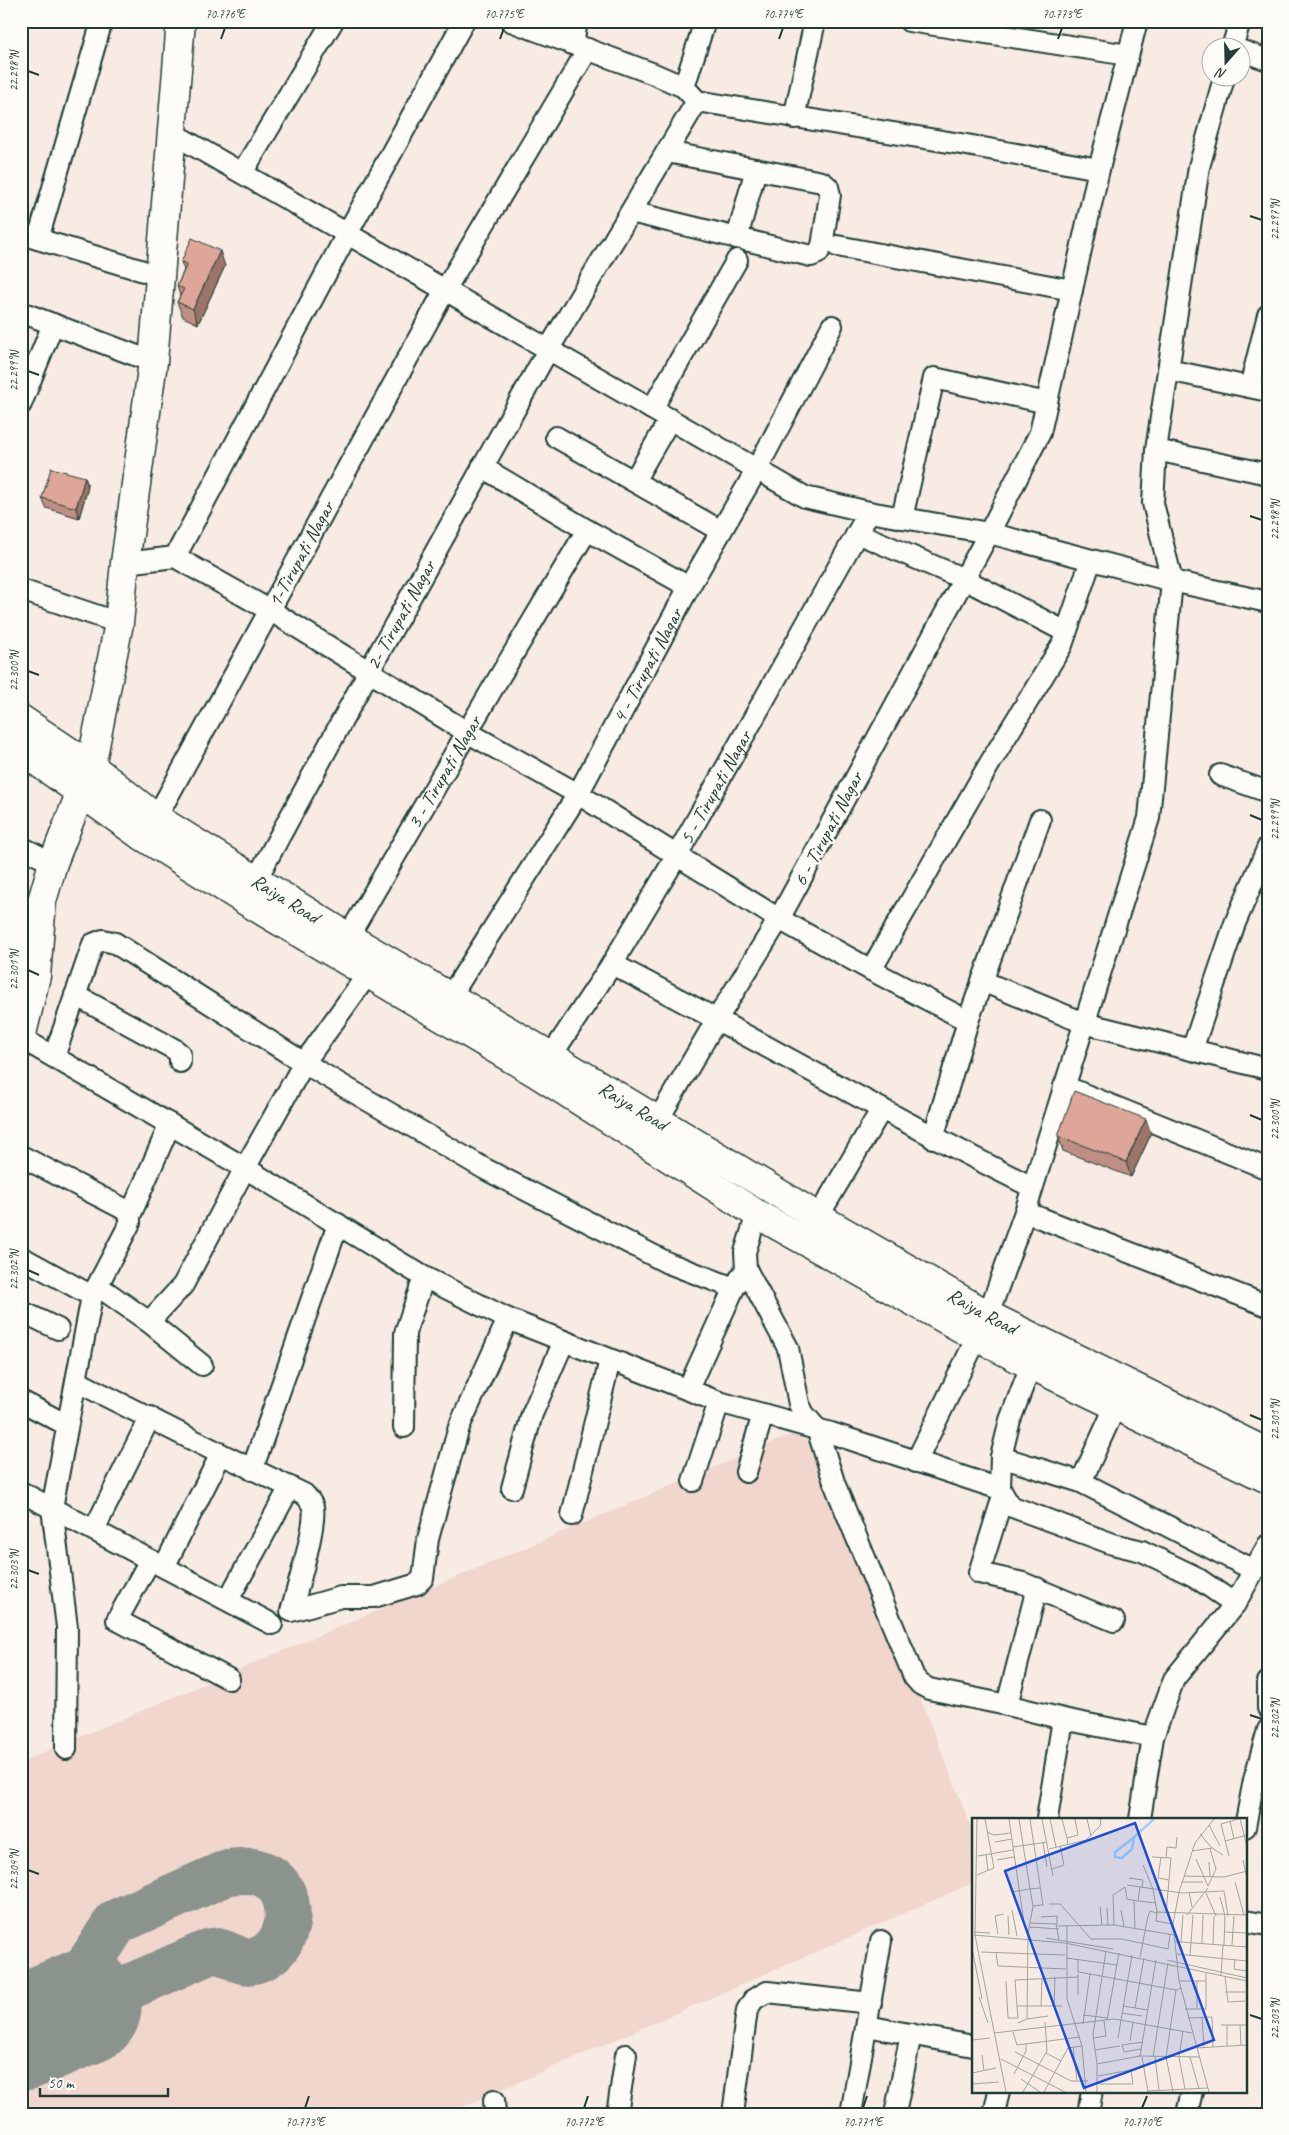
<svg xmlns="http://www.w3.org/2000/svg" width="1289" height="2135" font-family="Caveat,sans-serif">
<rect width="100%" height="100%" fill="#f7ebe4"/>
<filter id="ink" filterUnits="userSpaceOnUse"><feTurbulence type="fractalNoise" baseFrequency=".02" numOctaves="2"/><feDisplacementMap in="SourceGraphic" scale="10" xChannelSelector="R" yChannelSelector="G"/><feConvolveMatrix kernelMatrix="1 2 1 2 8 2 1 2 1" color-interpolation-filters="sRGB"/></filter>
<g filter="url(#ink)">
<path fill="#f0d6cd" d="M812,1426L973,1831V1883L446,2114H21V1762Z"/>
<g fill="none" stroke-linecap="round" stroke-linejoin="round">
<path stroke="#8b948c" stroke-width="46" d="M53,2020L116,1922L228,1872C240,1871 252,1869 263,1874C300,1890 294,1951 254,1961C238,1965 227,1949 211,1951L84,2007"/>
<path stroke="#8b948c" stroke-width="115" d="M21,2033L84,2007"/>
<g stroke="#1f3d34" stroke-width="24">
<g id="street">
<path d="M511,21L654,74L684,87L697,101L967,145L1099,169L1040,433L989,533L779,919L717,1019L658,1120"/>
<path d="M909,21L1128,55"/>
<path d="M573,44L577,21"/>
<path d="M1232,48L1240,21"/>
<path d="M1242,51L1268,60"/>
<path d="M684,87L705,21"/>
<path d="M794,118L815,21"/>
<path d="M172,133L805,497L869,512L989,533L1172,581L1268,602"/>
<path d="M1099,169L1137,21"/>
<path d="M242,173L333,21"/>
<path d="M631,212L811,256L818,253L822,246L830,195L828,187L822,182L667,152"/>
<path d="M21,234L160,276"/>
<path d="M737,238L756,169"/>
<path d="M38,239L102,21"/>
<path d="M837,246L1072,290"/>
<path d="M21,312L153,362"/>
<path d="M1168,370L1268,391"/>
<path d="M1250,387L1268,315"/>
<path d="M21,404L53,324"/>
<path d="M652,409L737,260"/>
<path d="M556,437L721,531"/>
<path d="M1156,450L1268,474"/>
<path d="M482,467L587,530L689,587"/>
<path d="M634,481L670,419"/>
<path d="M902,518L934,378L1047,403"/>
<path d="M857,533L964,579L1066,632"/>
<path d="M175,557L347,234L464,21"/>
<path d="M125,563L175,557L271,611L467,732L578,794L779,919L871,970L990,763L1062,645L1091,560"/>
<path d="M21,590L119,623"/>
<path d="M1220,775L1268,792"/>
<path id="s1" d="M156,818L445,290L588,49"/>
<path d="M21,847L53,863"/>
<path id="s2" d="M256,880L369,671L548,350L697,101"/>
<path id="s3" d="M348,937L494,686L587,530"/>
<path d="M612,964C753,1037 890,1117 1032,1187"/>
<path d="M871,970L968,1021L933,1138"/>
<path d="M982,981L1084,1023L1268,1069"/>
<path d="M75,995L174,1049L180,1054V1062"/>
<path id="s4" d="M450,997L578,794L689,587L757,469L832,326"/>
<path d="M968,1021L1040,820"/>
<path d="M21,1038L245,1168L424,1277L508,1319L719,1402L831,1433L1000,1489"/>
<path d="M1192,1050L1235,923L1268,847"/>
<path id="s5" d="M551,1056L612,964L676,857L869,512"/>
<path d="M54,1057L93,944L103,940L115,943L304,1063L485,1169L668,1263L734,1288L746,1269"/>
<path d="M1064,1086L1268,1169"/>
<path d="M21,1156L126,1210L130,1216V1223L92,1296"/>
<path d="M1025,1212L1268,1306"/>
<path d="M757,1214L745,1252L746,1269L788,1348L799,1404L804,1414L817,1429L835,1485L914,1677L920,1684L929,1689L1007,1705"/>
<path d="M130,1216L170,1124"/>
<path d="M818,1217L881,1110"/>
<path d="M21,1257L92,1296L52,1508L67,1627L66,1749"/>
<path d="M98,1286L149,1322L183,1285L245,1168L304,1063L375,964"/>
<path d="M21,1311L58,1329"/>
<path d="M149,1322L202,1365"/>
<path d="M1031,1365L1010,1420L1001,1457L1000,1489L1010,1506L1113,1544L1142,1551L1194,1576L1235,1604"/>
<path d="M76,1381L221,1454"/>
<path d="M688,1389L734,1288"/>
<path d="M21,1401L67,1425"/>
<path d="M404,1427L405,1333L424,1277"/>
<path d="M1001,1457L1081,1482L1254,1570"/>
<path d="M916,1462L988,1315L1025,1212L1149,818L1172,581L1153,503L1156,450L1199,167L1224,78"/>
<path d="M252,1470L338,1224"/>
<path d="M746,1472L763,1414"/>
<path d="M693,1481L719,1402"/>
<path d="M1081,1482L1116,1405"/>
<path d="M512,1488L532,1414L564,1341"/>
<path d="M21,1492L272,1624"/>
<path d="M1003,1496L979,1573L1023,1583L1114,1621"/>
<path d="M572,1515L610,1360"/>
<path d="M94,1530L150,1417"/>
<path d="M150,1560L117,1620L229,1679"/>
<path d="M164,1567L221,1454L304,1494C308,1498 311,1501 313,1507C317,1524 297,1590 291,1611L341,1597H374L417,1584L423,1578L428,1539L459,1427L508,1319"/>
<path d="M1037,1588L1007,1705L1063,1719"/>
<path d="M228,1600L290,1487"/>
<path d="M1268,1682V1708"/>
<path d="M1047,1819L1063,1719L1153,1737"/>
<path d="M1140,1819L1153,1737L1174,1679L1235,1604L1268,1545"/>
<path d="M1245,1827L1254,1780L1268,1730"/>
<path d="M1245,1921L1268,1925"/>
<path d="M867,2026L973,2046"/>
<path d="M494,2100L495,2114"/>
<path d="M617,2114L626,2055"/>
<path d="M733,2114L747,2010L754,1999L767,1992L871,2003"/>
<path d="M851,2114L881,1941"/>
<path d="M895,2114L911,2034"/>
<path d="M994,2114L999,2091"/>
<path d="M1088,2114L1092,2091"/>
<path d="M1187,2114L1192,2091"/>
</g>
</g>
<g stroke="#1f3d34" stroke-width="31">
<g id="secondary">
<path id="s6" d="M21,719L91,766L156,818L348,937L551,1056L818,1217L988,1315L1268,1453"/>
<path d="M21,750L139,834L244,900L536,1073L757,1214L977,1337L1031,1365L1268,1479"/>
<path d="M21,1038L36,976L42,901L53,863L91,766L119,623L125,563L153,362L181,21"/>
</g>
</g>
<use href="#street" stroke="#fdfcf7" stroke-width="20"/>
<use href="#secondary" stroke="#fdfcf7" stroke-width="28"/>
</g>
<g fill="#bf8f83" stroke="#1f3d34">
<path d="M181,262L225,266L198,324L183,317L177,302L180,296L177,286L184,270Z"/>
<path d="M85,477L88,487L79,518L46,508L42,498Z"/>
<path d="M1151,1134L1131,1177L1063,1151L1058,1136Z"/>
</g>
<g fill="#9b746a" stroke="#1f3d34">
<path d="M220,251L225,266L198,324L193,309Z"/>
<path d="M85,477L88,487L79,518L76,508Z"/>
<path d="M1146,1119L1151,1134L1131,1177L1126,1162Z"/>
</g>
<g fill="#dea698" stroke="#1f3d34">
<path d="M192,238L220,251L193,309L177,302L184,289L177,286L187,264L181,262Z"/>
<path d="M51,468L85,477L76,508L42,498Z"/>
<path d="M1074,1091L1146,1119L1126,1162L1058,1136Z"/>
</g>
</g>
<path fill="none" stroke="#1f3d34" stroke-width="2" d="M221,39L225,28M500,39L504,28M779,39L783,28M1058,39L1062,28M28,71L39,75M1250,216L1262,220M28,371L39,375M1250,516L1262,520M28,671L39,675M1250,815L1262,820M28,970L39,975M1250,1115L1262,1120M28,1270L39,1275M1250,1415L1262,1420M28,1570L39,1574M1250,1715L1262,1719M28,1870L39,1874M1250,2015L1262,2019M305,2108L309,2096M584,2108L588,2096M863,2108L867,2096M1142,2108L1147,2096"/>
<g text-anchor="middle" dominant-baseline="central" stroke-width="5" stroke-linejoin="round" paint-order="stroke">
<g font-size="20" fill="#1f3d34" stroke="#fdfcf7">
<text stroke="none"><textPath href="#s1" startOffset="301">1-Tirupati Nagar</textPath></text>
<text stroke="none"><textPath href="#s2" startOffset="302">2- Tirupati Nagar</textPath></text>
<text stroke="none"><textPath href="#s4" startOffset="386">4 - Tirupati Nagar</textPath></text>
<text stroke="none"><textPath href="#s3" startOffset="191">3 - Tirupati Nagar</textPath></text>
<text stroke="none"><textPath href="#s5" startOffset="315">5 - Tirupati Nagar</textPath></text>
<text transform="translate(828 829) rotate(-62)">6 - Tirupati Nagar</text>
<text stroke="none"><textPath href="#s6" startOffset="320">Raiya Road</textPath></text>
<text stroke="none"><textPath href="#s6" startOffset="725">Raiya Road</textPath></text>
<text stroke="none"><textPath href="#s6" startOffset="1130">Raiya Road</textPath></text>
</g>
</g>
<g transform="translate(972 1818)">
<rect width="275" height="275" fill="#f7ebe4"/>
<path fill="none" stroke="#9ed1fc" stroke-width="2.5" d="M160,21L143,34V39L150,40L160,31L162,19M160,21L182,1"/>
<path fill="none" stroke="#a1a59e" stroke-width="1" d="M5,1L3,117L34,274M37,1L52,105M47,1L58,71L68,70M58,1L71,87L61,88M70,1L81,58M78,1L84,29M90,1L95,20M115,1L119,18M268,1L275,29M258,3L262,21M237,7L248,28M15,14L22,17L39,15M228,16L240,30M253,23L275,17M23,24L40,21M71,25L75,49M96,27L95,20L106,17L103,1M41,29L75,24M77,31L114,22L129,7L128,1M220,33L240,30L251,37M14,36L16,53M6,38L41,32M257,38L249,6L266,1M180,39L199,40L194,95M189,39L186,60L197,62M194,40L195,29L204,30L205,19M224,41L236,68L244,51L238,31M25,42L42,39M271,42L275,60M237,44L238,59M171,47L181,71L185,94L275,97M80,51L92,47L88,28M5,57L22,50L13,1M212,58L252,59L275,53M157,60L171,62L170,69M210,64H231M263,64L272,97M155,67L210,75L252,73L256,98M40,74L58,71L61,88L56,116L55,201L46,205M217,74L220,89M234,75L244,98M248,79L253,98L252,127M162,82L163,110M166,83L184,85M77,86H88L120,122M128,89L130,107M135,90L136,107M40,92L45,118M149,92L152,108M185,94L184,103L201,106M215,97L236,70M36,98L37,117M69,99L85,98V107M58,105L84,106L87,122M142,107L141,77L153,69L155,81L166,83L168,69M86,108L142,107L202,117M95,108V181L110,228L114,274M57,109L87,111M2,114L18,115M252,114L275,115M26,116L23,98L32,96M2,117L93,125L275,163M74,120L141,131M120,121H150L196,131L198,117M203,124H209L211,97M209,124L275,129M230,125L231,97M241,126L242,98M260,127L262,98M0,130L10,181M134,133L121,217L125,246L168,238L227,239M9,134L93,137M24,135L26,148L94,151M205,136L275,143M218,138L221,97M168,139L176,98L178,93L185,95M94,140L145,147M106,141V154L118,156M195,142L275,160M263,142L262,151L275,153M106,156V177M249,157L251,127M253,159L256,184L273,183M34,163L36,200H46L43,162L106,159M207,163H225M253,174H273M7,179L16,205M45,188H90M69,188L70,161M82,188L83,159M151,188L176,192M163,190L172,140M213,191H234V155M225,191V163H234M150,195L170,198M111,197L136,200M230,199L232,229M216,200L240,199L241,229M55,201L76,198M135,202L147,135M111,206L118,156L204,172L209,170M249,207H275M255,207V228M268,207L269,227M211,213L207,239L213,271M41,214L45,227L108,219M22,215L142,201L220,215M121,220L134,218L132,203M146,220L160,137M0,222L18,220M158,223L161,205M101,229L105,263M224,230L275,227M169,231L152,234L150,227L171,224M123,232L148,228M43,234L99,263H116M74,235L89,243M10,237L12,253M168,238L184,142M170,239L176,274M181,239L196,145M183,239L187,272M218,239L227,271M29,241L93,274M125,246V274M42,256L54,233V226M126,258L159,252L161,266H127M49,261L68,274M0,262V255L24,250M0,266L27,264M175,273L236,270M51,274L75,233L73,204M72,274L96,230L110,228M201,274L194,239L204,172M237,274L207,163L201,106L207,74L223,25L242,1"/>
<path fill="#1d4ed8" fill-opacity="0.15" stroke="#1d4ed8" stroke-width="2.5" d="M163,5L242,222L112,270L33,53Z"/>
<rect width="275" height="275" fill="none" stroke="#1f3d34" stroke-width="2.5"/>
</g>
<rect width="1289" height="2135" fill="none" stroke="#fdfcf7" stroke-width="55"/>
<g transform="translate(1226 62) rotate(200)"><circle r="24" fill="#fdfcf7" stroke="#a4b0a9"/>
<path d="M0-4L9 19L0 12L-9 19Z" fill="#1f3d34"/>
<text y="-8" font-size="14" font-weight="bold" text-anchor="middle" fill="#1f3d34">N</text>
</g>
<path d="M40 2088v8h128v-8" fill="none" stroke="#1f3d34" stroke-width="2.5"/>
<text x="48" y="2088" font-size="15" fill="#1f3d34" stroke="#fdfcf7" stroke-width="4" paint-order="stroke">50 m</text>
<rect x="28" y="28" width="1234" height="2080" fill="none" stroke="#1f3d34" stroke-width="2"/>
<g font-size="12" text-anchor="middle" fill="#1f3d34">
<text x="225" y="18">70.776°E</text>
<text x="504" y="18">70.775°E</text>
<text x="783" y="18">70.774°E</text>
<text x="1062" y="18">70.773°E</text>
<text transform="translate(14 71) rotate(-90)" y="4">22.298°N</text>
<text transform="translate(1275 220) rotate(-90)" y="4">22.297°N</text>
<text transform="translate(14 371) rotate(-90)" y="4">22.299°N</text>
<text transform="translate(1275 520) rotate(-90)" y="4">22.298°N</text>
<text transform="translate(14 671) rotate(-90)" y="4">22.300°N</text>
<text transform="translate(1275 820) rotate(-90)" y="4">22.299°N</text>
<text transform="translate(14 970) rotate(-90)" y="4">22.301°N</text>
<text transform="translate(1275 1120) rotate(-90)" y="4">22.300°N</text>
<text transform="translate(14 1270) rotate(-90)" y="4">22.302°N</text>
<text transform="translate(1275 1420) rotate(-90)" y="4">22.301°N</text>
<text transform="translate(14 1570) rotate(-90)" y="4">22.303°N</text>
<text transform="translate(1275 1719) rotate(-90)" y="4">22.302°N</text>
<text transform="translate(14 1870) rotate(-90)" y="4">22.304°N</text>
<text transform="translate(1275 2019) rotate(-90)" y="4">22.303°N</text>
<text x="305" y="2126">70.773°E</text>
<text x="584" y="2126">70.772°E</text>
<text x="863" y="2126">70.771°E</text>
<text x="1142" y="2126">70.770°E</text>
</g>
</svg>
